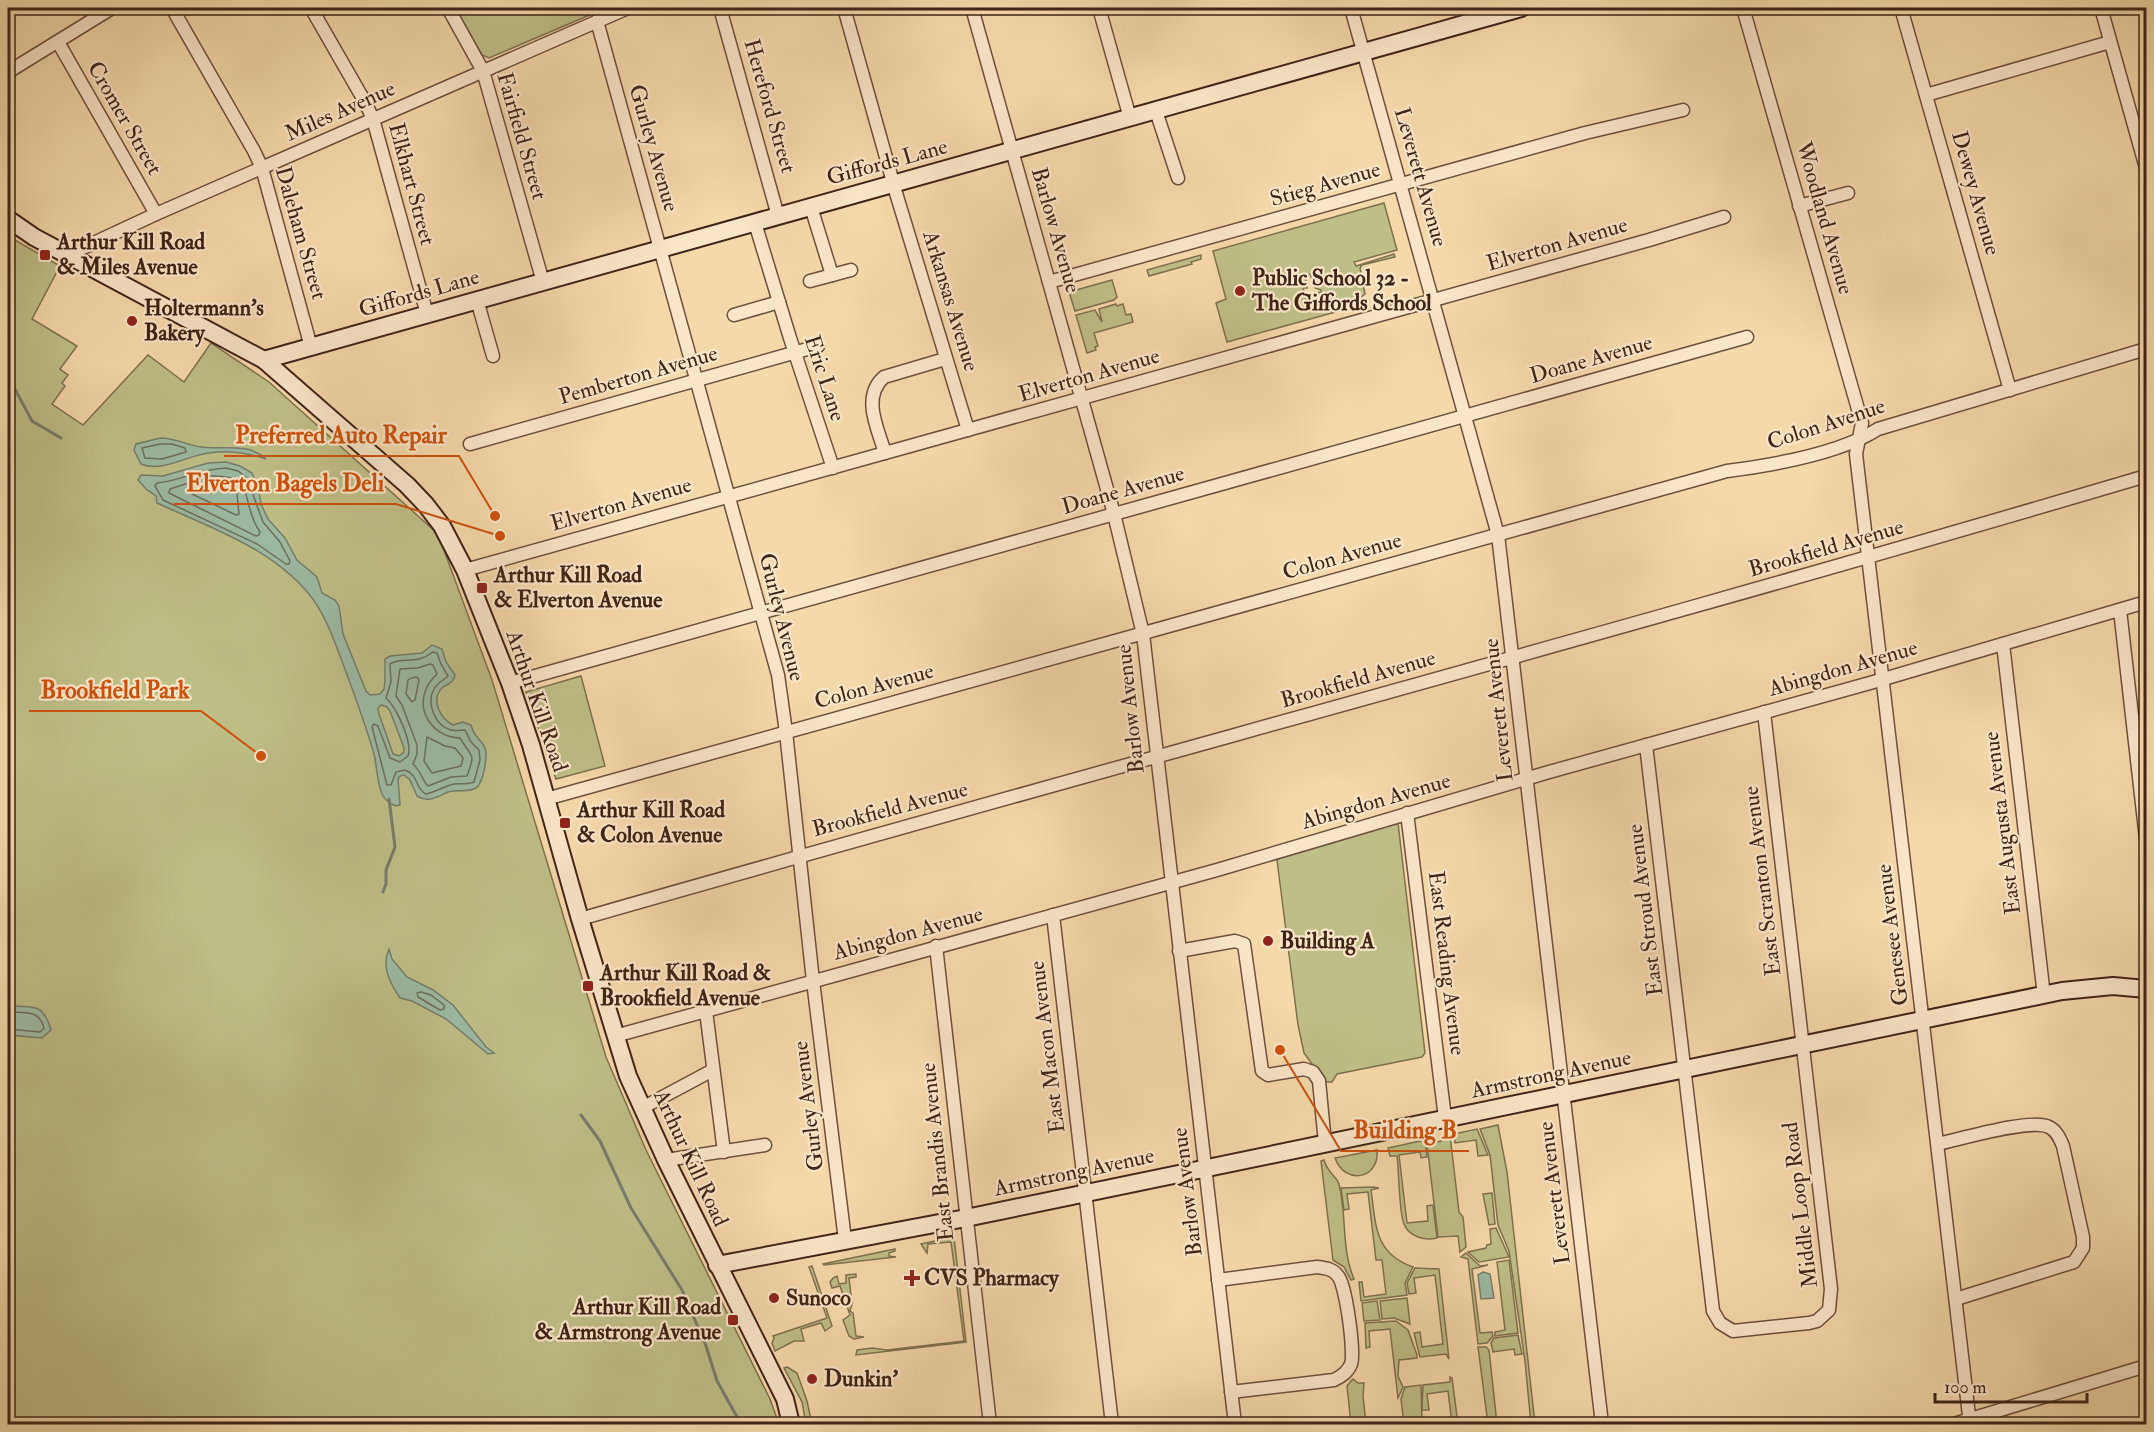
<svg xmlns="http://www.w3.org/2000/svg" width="2154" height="1432" font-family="'IM FELL Double Pica',serif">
<rect width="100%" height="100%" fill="#f6d9a9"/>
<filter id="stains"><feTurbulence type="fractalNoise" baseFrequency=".00333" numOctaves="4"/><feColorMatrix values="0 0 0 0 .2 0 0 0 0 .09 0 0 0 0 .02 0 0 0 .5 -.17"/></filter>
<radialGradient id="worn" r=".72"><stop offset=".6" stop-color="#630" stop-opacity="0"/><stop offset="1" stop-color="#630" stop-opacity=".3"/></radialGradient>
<g fill="#bebf86" stroke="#7e724e" stroke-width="1.5" fill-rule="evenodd">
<path d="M455,8H606L489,58L482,55Z"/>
<path d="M1384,203L1397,250L1354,262L1356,266L1394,254L1395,257L1362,265L1360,268L1365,294L1360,298L1361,305L1227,342L1216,303L1226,299L1213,251ZM1310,274L1315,288L1321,290V292L1316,293L1317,297L1326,300L1336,297L1337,300C1325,305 1319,299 1307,302L1303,288H1307L1306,277Z"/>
<path d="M8,236L60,266L32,319L77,346L60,369L68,375L62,383L65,386L52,404L83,425L148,355L184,382L211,343L269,382L438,534L492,680L606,1057L646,1150L770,1399L779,1424H8Z"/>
<path d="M1201,255V259L1191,262L1192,264L1149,276L1147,270Z"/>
<path d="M1112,280L1117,297L1114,300L1075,311L1069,292Z"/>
<path d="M1116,304L1117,306L1123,304L1126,315L1131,314L1133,322L1094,333L1098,346L1095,347L1096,350L1087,353L1076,315L1095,310L1102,322L1099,309Z"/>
<path d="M581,676L605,766L556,779L526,692Z"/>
<path d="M1398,823L1425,1053L1422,1057L1337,1074L1332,1082H1325L1304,1053L1298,1025L1277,860L1279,857Z"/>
<path d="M1498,1125L1507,1172L1535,1424H1531L1525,1361L1509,1251L1498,1225L1490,1155L1480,1129Z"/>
<path d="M1477,1129L1488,1155L1478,1156L1476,1140L1455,1143L1454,1134Z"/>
<path d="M1450,1135L1459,1212L1463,1217L1466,1247L1460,1252L1458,1236L1438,1237L1427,1144L1441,1141L1444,1136Z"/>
<path d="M1425,1140L1427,1157L1421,1158L1420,1152L1399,1155L1407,1223L1428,1221L1427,1206L1433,1205L1437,1238C1425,1241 1409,1237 1404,1224C1399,1213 1399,1171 1397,1156H1390L1388,1148Z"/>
<path d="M1377,1150C1380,1179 1345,1186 1335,1158Z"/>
<path d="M1324,1160C1327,1172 1337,1177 1339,1184C1347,1215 1341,1249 1354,1279L1351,1280L1344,1267L1333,1260L1321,1161Z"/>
<path d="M1373,1187L1379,1188L1371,1190C1376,1225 1374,1253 1413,1267L1405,1283L1407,1295L1361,1301L1359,1282H1362L1364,1297L1386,1294L1382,1260H1376L1368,1192L1347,1194L1349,1209L1344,1210L1341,1188Z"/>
<path d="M1492,1193L1495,1224L1489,1225L1483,1194Z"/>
<path d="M1496,1228L1509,1257L1479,1262L1468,1252L1486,1248L1487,1245L1491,1244L1490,1229Z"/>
<path d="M954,1237L966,1342L856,1355L857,1350L872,1348L887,1350L964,1341L951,1242L928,1244L927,1253L921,1244Z"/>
<path d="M895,1249V1251L889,1253V1256L896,1257L824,1265L823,1264Z"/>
<path d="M1466,1253L1480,1266L1488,1265L1472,1269L1480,1333L1492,1332L1493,1336L1487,1343L1478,1344L1468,1259L1461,1257Z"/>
<path d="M1509,1260L1518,1333L1495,1336V1332L1505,1330L1497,1262Z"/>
<path d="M812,1266L832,1326L825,1331L821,1323L801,1329L804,1341H794L775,1351L772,1343L774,1338L773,1336L827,1318L809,1267Z"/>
<path d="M1415,1268L1439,1269L1449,1359L1446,1354L1420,1357L1414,1333L1420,1332L1422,1347L1443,1344L1435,1275L1414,1278L1416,1293L1409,1294L1407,1283Z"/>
<path d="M856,1274V1277L849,1278L852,1304L850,1311L853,1313L856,1336L864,1337L854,1339L849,1336L843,1320L850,1315L840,1286L832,1288L830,1282L833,1278L837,1276L839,1284L846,1283V1275Z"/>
<path d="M1407,1298L1410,1324L1394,1318L1382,1319L1380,1301Z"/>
<path d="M1377,1301L1380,1320L1364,1321L1362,1303Z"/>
<path d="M1396,1321L1408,1330L1417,1355V1358L1399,1360L1398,1376L1403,1387L1398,1398L1390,1329L1369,1331L1370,1347L1366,1348L1365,1323Z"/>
<path d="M1518,1335L1522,1354L1515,1355L1514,1349L1493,1352L1491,1343L1494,1338Z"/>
<path d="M1478,1347H1486L1489,1350L1497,1424H1488Z"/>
<path d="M787,1367L797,1373L807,1401L812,1424H806L802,1402L784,1368Z"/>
<path d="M1450,1377L1452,1378L1458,1424H1452L1448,1391L1427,1394L1429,1410H1422L1423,1385L1450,1382Z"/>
<path d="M1353,1379L1358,1383H1364L1363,1396L1366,1424H1351L1347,1386Z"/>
<path d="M1421,1385L1422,1424H1404L1401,1399L1405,1387Z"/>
</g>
<g fill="#9dbaa5" stroke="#777e6c" stroke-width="1.5" fill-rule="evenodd">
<path d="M160,438C176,438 186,445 201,447C223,450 248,442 266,459C248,453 227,450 209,453C188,455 162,473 141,464L134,450L136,444Z"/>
<path d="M226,462L240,466L252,473L258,487L261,504L268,519L285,538L297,560L317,577L322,593L335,600L339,606L343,634L366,691L370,695L380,694L384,689L385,681V659L390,656L422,653L432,645L442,649L446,662L455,675C453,684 448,683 442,688C430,700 441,719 453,725L463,722L471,725C475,740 482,739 485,748C488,756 483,784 476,788C467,793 457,789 448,792C437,797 428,803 417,796L410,780L404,775L400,776L398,779L400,805L396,806C390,804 385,800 382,794C377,782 377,767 374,754C366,726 356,699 346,672C336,646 327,616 309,594C271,548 209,527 157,503L156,496L146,489L138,480L141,475L163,476L208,463ZM381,705L387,707L390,711L404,748V752L399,756L393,754L379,714L378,708Z"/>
<path d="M389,949L392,959L407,977L433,990L453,1005L486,1047L494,1053L488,1054L446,1019L412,1001L400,998C390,983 381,967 389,949Z"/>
<path d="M8,1006C32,1007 43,1002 51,1030L42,1038L8,1035Z"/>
<path d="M1483,1272L1490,1274L1494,1298L1481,1299L1478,1275Z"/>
</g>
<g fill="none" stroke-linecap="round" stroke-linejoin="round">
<g stroke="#6e6f5e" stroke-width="1.5">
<path d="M160,444H172L185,448L186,452L162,459L145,458L142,448Z"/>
<path d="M226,468L238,471L247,478L263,522L280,542L290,561L289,564H286L257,544L163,500L155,486L157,483C181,481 199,469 226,468Z"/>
<path d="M210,476C258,474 239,502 260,532L259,535L256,536L169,493L170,489Z"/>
<path d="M211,485H224L234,489L237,494L239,514L236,515L192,494L193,490Z"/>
<path d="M433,652L437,653L441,664L448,676C444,680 437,683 434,689C426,703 435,726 451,730C455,731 461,730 465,730L471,742L479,750L480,760L474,782C467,785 461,783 454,784C444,786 436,792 426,794C414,788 420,776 405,770L396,772L391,785H387L372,727L374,724L378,726L390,758L400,762L408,756C413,742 396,707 386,698L391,682L390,664C404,656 415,666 433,652Z"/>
<path d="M430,664L433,665L437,674C433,678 428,683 426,689C416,714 435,737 460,738C472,758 476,752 467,776L451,777L428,786C423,782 421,771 413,764L417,754V745L402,705L396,696L400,669L418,668Z"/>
<path d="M411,678L417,677L419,680L415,700L412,702L406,694L408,680Z"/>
<path d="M427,737L445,746L455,748L463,758L461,766L432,773L424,761Z"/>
<path d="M421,992L431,995L444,1005V1009L440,1010L418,997L417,993Z"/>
<path d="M8,1012C24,1013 39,1009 44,1028L40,1032L8,1029"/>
</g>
<g stroke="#777e6c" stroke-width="3">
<path d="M8,376L32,421L61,438"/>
<path d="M383,892L386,884V870L395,847L389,799"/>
<path d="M581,1115L600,1141L631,1208L682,1290L706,1346L717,1381L741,1424"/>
</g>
<g stroke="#6d513c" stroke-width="15">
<g id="street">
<path d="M172,8L254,151L262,168L311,347"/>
<path d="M311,8L365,102L373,119L427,314"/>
<path d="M448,8L483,71L543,282"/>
<path d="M720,8L778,216"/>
<path d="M844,8L896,193L968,430"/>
<path d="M972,8L1114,514L1143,634L1235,1424"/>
<path d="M1099,8L1130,118"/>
<path d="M1351,8L1498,535L1602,1424"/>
<path d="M1743,8L1862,423L1856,454L1970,1424"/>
<path d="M1901,8L2010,390"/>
<path d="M2101,8L2146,168"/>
<path d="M597,21L778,675L786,732L813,981L845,1240"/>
<path d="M58,42L156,214"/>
<path d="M8,72L112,8"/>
<path d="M1926,95L2110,42"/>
<path d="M1156,111L1178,178"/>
<path d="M1799,206L1848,193"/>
<path d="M811,207L832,275"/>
<path d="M755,223L790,338L833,468"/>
<path d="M70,254L156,214L628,8"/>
<path d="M810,281L851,270"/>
<path d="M1049,282L1585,133L1683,110"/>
<path d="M477,300L493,356"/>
<path d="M734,315L779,302"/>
<path d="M470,444L818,346"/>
<path d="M885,453C878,429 861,397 884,377L945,359"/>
<path d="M465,570L1649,240L1724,217"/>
<path d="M2120,610L2146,839"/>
<path d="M2003,644L2044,996"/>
<path d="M510,683L1747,337"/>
<path d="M1646,745L1713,1311L1720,1323L1733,1331L1809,1323L1817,1321L1829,1310L1831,1289L1764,712"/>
<path d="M546,799L1727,471C1774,465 1839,454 1878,429L2146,349"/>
<path d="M1407,813L1445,1118"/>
<path d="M1053,915L1112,1424"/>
<path d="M580,919C1102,769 1626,630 2146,476"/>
<path d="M936,946L990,1424"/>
<path d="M1179,951L1235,941L1244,944L1262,1071L1268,1075L1304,1069L1313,1072L1319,1081L1325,1143"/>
<path d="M706,1011L724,1152"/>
<path d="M615,1036L1217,870L1549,772L1870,683L2146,602"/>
<path d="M642,1108L713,1070"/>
<path d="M1938,1144C1961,1139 2031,1118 2049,1127C2057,1131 2060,1139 2063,1146L2083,1237V1248L2074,1262L1956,1299"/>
<path d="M666,1160L765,1145"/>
<path d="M1218,1280L1317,1267C1326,1268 1333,1269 1338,1276C1346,1285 1355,1353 1351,1364C1348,1372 1342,1376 1334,1380L1231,1392"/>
<path d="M1954,1424L2146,1366"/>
</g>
</g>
<g stroke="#3f2417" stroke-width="20">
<g id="secondary">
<path d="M8,219L34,237L264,360L407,485L426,505L442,526L465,570L510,683L531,745L580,919L628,1076L666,1160L785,1399L791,1424"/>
<path d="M264,360L1521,8"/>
<path d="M717,1265L966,1218L2062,991L2113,986L2146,989"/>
</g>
</g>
<use href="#street" stroke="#f9e6c7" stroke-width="12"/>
<use href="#secondary" stroke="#f9e6c7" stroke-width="16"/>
</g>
<g fill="#8f2418" stroke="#f9e6c7" stroke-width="2">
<rect x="39" y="249" width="12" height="12" rx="3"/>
<circle cx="1240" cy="291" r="6"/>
<circle cx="132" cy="321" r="6"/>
<rect x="476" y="582" width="12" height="12" rx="3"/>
<rect x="559" y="817" width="12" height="12" rx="3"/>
<circle cx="1268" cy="941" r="6"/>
<rect x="582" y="980" width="12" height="12" rx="3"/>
<path d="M909 1269h6v6h6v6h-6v6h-6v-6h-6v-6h6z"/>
<circle cx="774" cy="1298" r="6"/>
<rect x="727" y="1314" width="12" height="12" rx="3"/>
<circle cx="812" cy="1379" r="6"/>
</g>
<g text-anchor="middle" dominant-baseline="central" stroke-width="4.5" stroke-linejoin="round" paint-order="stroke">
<g font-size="22" fill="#3f2417" stroke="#f9e6c7">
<text transform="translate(770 106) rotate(74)">Hereford Street</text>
<text transform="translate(340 111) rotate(-24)">Miles Avenue</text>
<text transform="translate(125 118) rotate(60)">Cromer Street</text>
<text transform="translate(522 136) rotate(74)">Fairfield Street</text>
<text transform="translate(654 148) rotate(74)">Gurley Avenue</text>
<text transform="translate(887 162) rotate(-15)">Giffords Lane</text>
<text transform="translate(1421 177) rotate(74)">Leverett Avenue</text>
<text transform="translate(412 184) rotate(75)">Elkhart Street</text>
<text transform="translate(1325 184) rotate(-16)">Stieg Avenue</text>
<text transform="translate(1976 193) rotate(74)">Dewey Avenue</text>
<text transform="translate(1825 218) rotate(74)">Woodland Avenue</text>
<text transform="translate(1056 230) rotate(74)">Barlow Avenue</text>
<text transform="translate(301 233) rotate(74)">Daleham Street</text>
<text transform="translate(1557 244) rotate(-16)">Elverton Avenue</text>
<text transform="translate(419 293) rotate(-16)">Giffords Lane</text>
<text transform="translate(951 301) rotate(73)">Arkansas Avenue</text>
<text transform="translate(1591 359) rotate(-16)">Doane Avenue</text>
<text transform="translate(638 375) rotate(-16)">Pemberton Avenue</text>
<text transform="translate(1089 375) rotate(-16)">Elverton Avenue</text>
<text transform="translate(825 378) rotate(72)">Eric Lane</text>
<text transform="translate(1826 424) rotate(-18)">Colon Avenue</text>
<text transform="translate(1123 490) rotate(-16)">Doane Avenue</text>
<text transform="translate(621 504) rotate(-16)">Elverton Avenue</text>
<text transform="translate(1826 548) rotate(-16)">Brookfield Avenue</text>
<text transform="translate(1342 556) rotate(-16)">Colon Avenue</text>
<text transform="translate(782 617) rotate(76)">Gurley Avenue</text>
<text transform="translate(1843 668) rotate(-16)">Abingdon Avenue</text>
<text transform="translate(1358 679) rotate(-16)">Brookfield Avenue</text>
<text transform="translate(874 686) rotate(-15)">Colon Avenue</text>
<text transform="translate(537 701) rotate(71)">Arthur Kill Road</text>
<text transform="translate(1130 709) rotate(-96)">Barlow Avenue</text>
<text transform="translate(1498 710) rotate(-96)">Leverett Avenue</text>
<text transform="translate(1376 801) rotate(-16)">Abingdon Avenue</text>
<text transform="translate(890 809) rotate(-15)">Brookfield Avenue</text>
<text transform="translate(2002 823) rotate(-97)">East Augusta Avenue</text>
<text transform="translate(1762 881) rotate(-97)">East Scranton Avenue</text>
<text transform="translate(1645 910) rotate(-97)">East Stroud Avenue</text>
<text transform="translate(908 933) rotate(-15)">Abingdon Avenue</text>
<text transform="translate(1892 935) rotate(-97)">Genesee Avenue</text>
<text transform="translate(1447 963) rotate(83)">East Reading Avenue</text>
<text transform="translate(1047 1047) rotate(-97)">East Macon Avenue</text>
<text transform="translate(1551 1074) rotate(-12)">Armstrong Avenue</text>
<text transform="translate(808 1106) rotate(-97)">Gurley Avenue</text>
<text transform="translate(937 1152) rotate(-96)">East Brandis Avenue</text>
<text transform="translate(691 1158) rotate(65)">Arthur Kill Road</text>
<text transform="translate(1074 1172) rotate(-12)">Armstrong Avenue</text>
<text transform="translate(1187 1192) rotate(-97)">Barlow Avenue</text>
<text transform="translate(1554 1193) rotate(-97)">Leverett Avenue</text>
<text transform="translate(1800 1205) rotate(-97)">Middle Loop Road</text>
</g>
<g font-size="22" font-weight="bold" fill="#3f2417" stroke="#f9e6c7" text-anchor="start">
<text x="57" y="242">Arthur Kill Road<tspan x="57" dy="25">&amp; Miles Avenue</tspan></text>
<text x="1252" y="278">Public School 32 -<tspan x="1252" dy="25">The Giffords School</tspan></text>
<text x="144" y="308">Holtermann's<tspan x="144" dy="25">Bakery</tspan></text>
<text x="494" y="575">Arthur Kill Road<tspan x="494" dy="25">&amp; Elverton Avenue</tspan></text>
<text x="577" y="810">Arthur Kill Road<tspan x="577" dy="25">&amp; Colon Avenue</tspan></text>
<text x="1280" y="941">Building A</text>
<text x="600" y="973">Arthur Kill Road &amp;<tspan x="600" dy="25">Brookfield Avenue</tspan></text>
<text x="924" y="1278">CVS Pharmacy</text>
<text x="786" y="1298">Sunoco</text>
<text x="721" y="1307" text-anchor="end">Arthur Kill Road<tspan x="721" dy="25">&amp; Armstrong Avenue</tspan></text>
<text x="824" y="1379">Dunkin'</text>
</g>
</g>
<path fill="none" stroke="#cf510e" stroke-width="2" d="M495 516L459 456H224M500 536L396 504H174M261 756L201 711H29M1280 1050L1341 1151H1469"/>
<g fill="#cf510e" stroke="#f9e6c7" stroke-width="2">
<circle cx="495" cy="516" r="6"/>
<circle cx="500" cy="536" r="6"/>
<circle cx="261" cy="756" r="6"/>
<circle cx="1280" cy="1050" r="6"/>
</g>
<g font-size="24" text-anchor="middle" font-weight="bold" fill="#cf510e" stroke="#f9e6c7" stroke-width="4.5" stroke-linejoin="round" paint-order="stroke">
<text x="341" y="443">Preferred Auto Repair</text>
<text x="285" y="491">Elverton Bagels Deli</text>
<text x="115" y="698">Brookfield Park</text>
<text x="1405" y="1138">Building B</text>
</g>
<rect width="2154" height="1432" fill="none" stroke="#f6d9a9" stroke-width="30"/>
<rect x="9" y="9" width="2136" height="1414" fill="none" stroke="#3f2417" stroke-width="3"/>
<rect x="15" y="15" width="2124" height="1402" fill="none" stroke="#3f2417" stroke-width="1.5"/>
<path d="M1935 1393v9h152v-9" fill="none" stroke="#3f2417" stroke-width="3"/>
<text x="1944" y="1393" font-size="18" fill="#3f2417" stroke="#f9e6c7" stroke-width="4.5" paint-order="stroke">100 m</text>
<rect width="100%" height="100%" filter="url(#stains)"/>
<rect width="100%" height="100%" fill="url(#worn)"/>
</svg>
